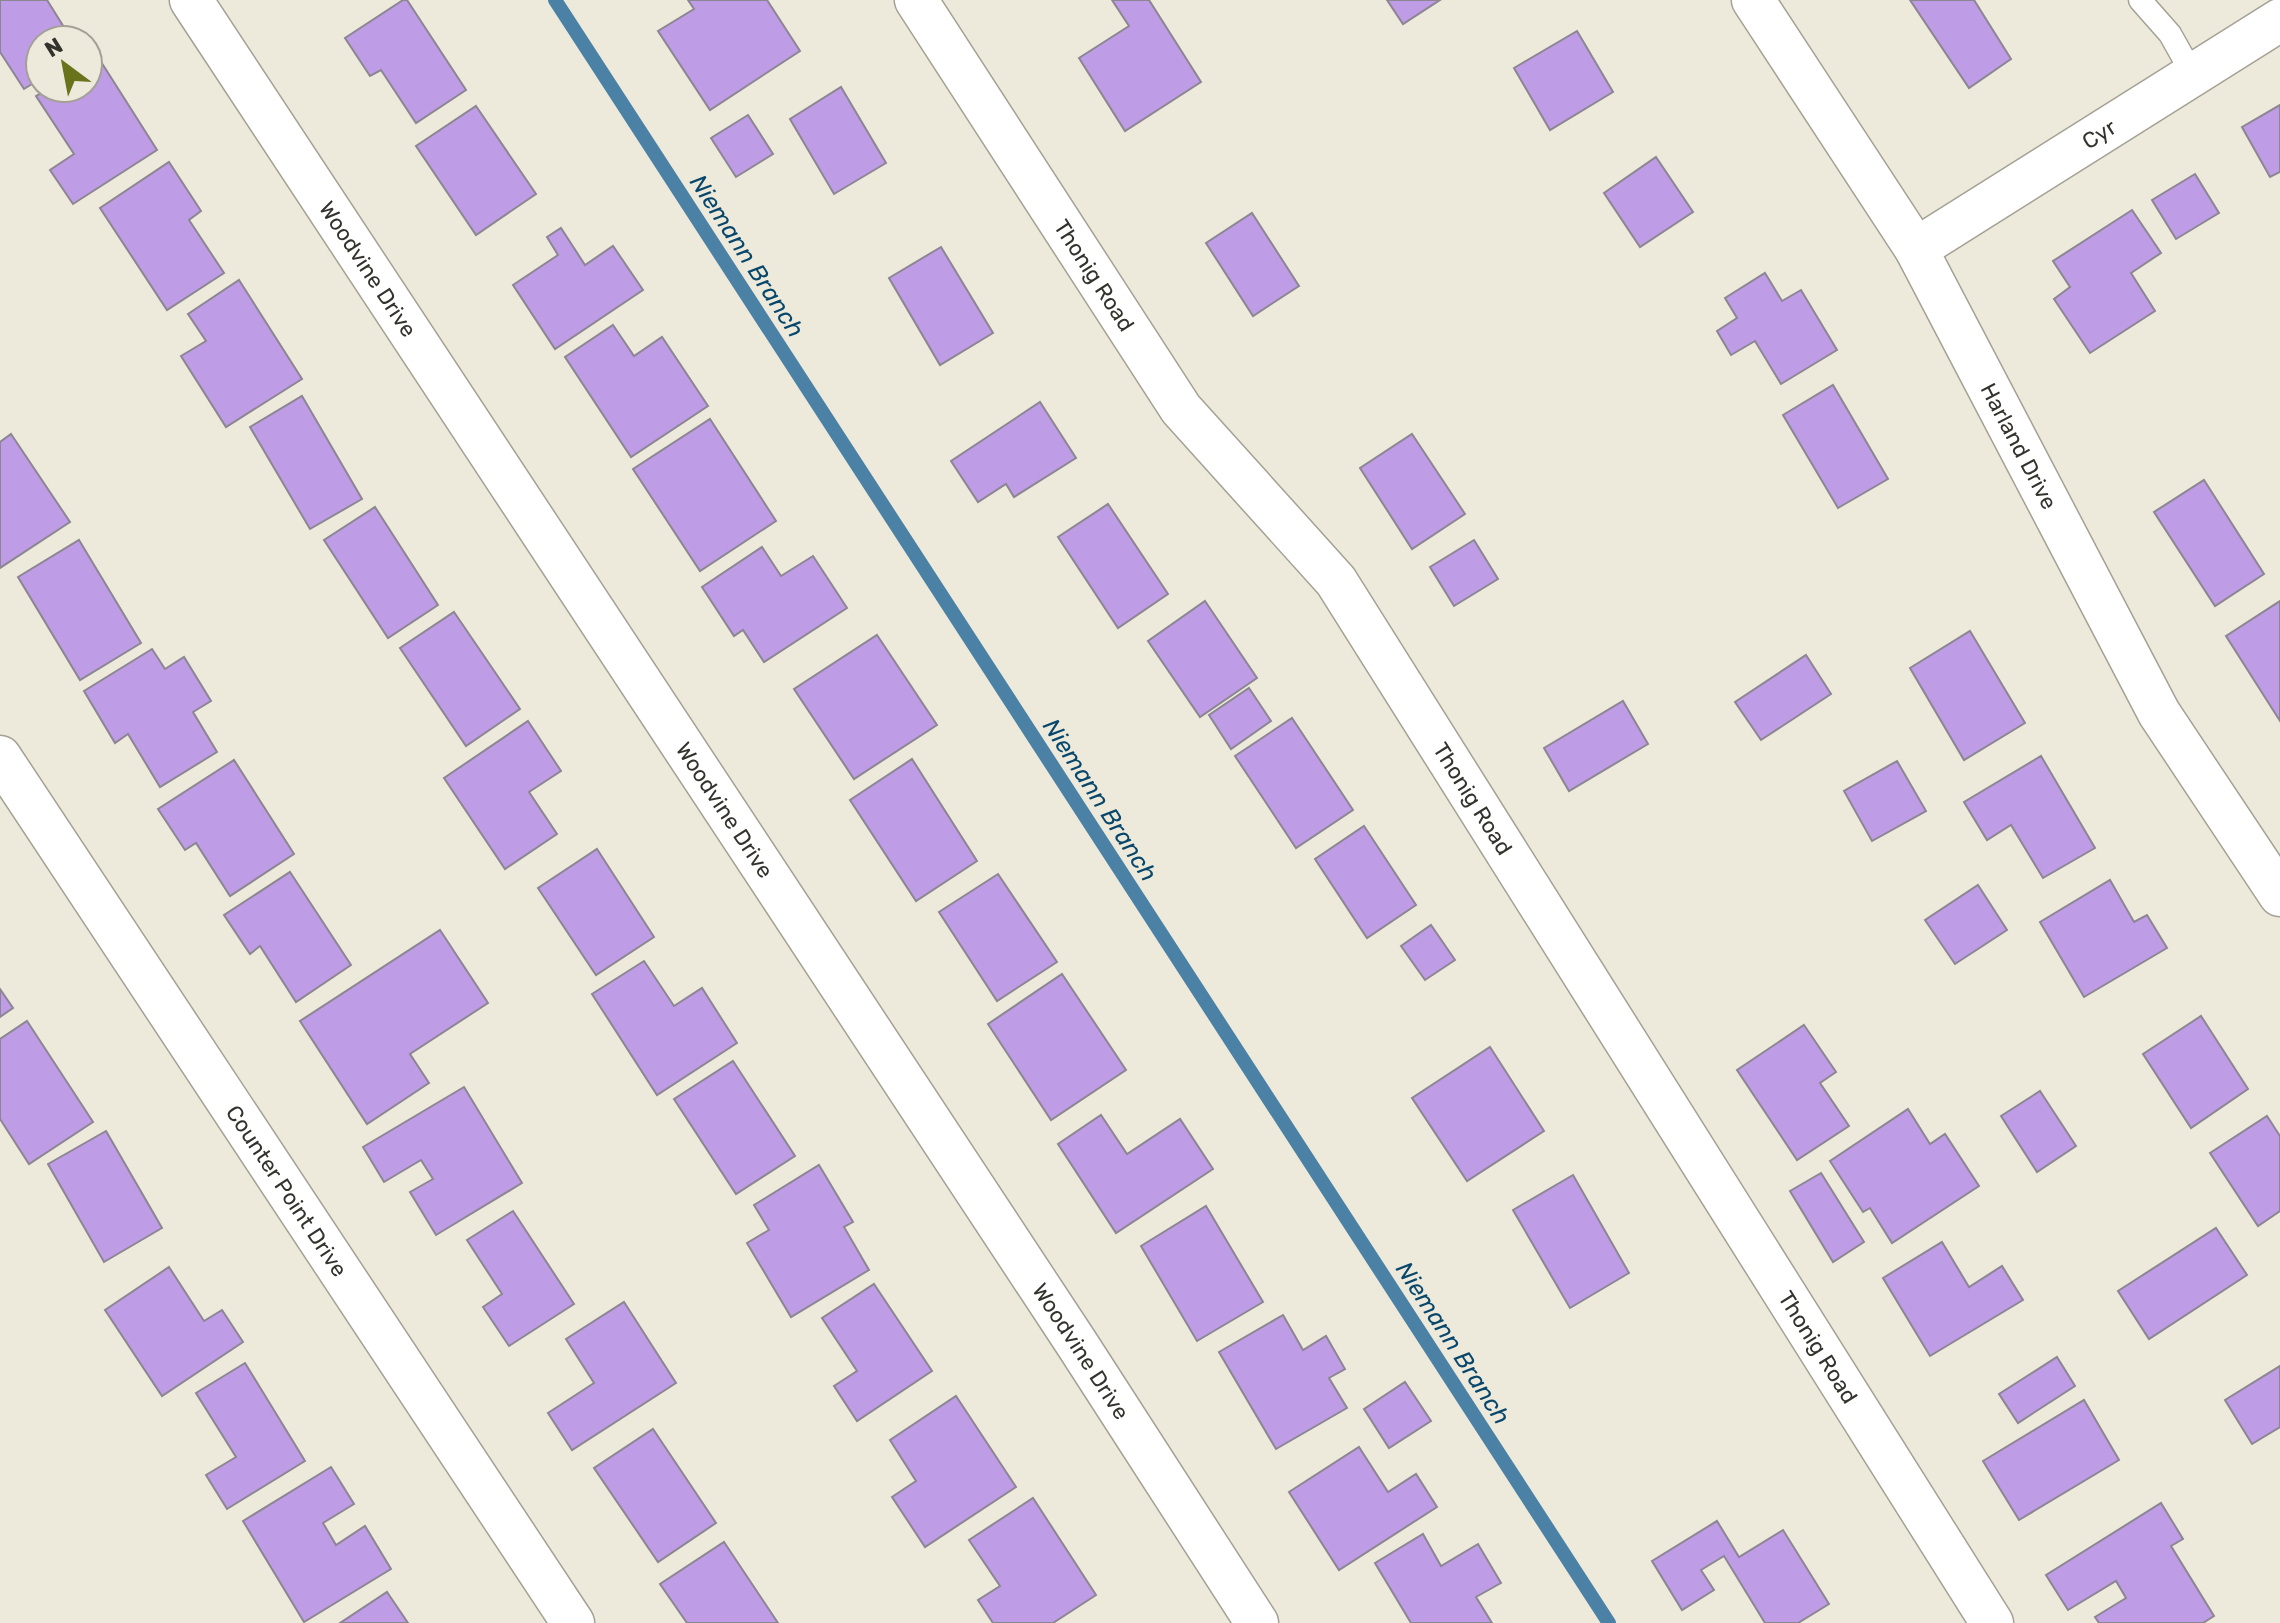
<svg xmlns="http://www.w3.org/2000/svg" width="2280" height="1623" font-family="Rubik,sans-serif">
<rect width="100%" height="100%" fill="#edeadc"/>
<g fill="none" stroke-linecap="round" stroke-linejoin="round">
<path stroke="#4b81a5" stroke-width="14" d="M555,0L1609,1623"/>
</g>
<g fill="#bf9ce6" stroke="#8b8692" stroke-width="2">
<path d="M0,0H47L72,40H40V79L24,89L0,52Z"/>
<path d="M403,0H407L466,90L416,123L381,70L370,76L345,38Z"/>
<path d="M688,0H767L800,51L710,110L658,31L694,9Z"/>
<path d="M1112,0H1149L1201,82L1125,131L1079,58L1129,26Z"/>
<path d="M1387,0H1440L1403,24Z"/>
<path d="M1910,0H1974L2011,59L1969,88Z"/>
<path d="M1577,31L1613,92L1550,130L1514,68Z"/>
<path d="M98,57L157,150L73,204L50,170L74,154L36,96L50,88H88V63Z"/>
<path d="M841,87L886,163L834,194L790,119Z"/>
<path d="M2280,105V172L2270,177L2242,127Z"/>
<path d="M476,106L536,194L476,235L416,146Z"/>
<path d="M748,115L773,154L736,177L711,138Z"/>
<path d="M1656,157L1693,212L1640,247L1604,193Z"/>
<path d="M169,162L201,211L189,220L224,273L167,310L100,208Z"/>
<path d="M2195,174L2219,213L2176,239L2152,200Z"/>
<path d="M2132,210L2161,253L2131,273L2155,311L2090,353L2054,299L2070,287L2053,261Z"/>
<path d="M1252,213L1299,286L1253,316L1206,243Z"/>
<path d="M561,228L585,265L613,246L643,290L555,349L513,285L558,255L547,237Z"/>
<path d="M941,247L993,333L940,365L889,278Z"/>
<path d="M1765,273L1782,301L1801,290L1837,350L1781,384L1755,341L1731,355L1717,331L1737,318L1725,298Z"/>
<path d="M239,280L302,379L226,427L181,356L206,341L188,314Z"/>
<path d="M613,325L634,356L662,337L708,406L631,457L565,357Z"/>
<path d="M1833,385L1888,479L1838,508L1783,415Z"/>
<path d="M302,396L362,499L310,529L250,427Z"/>
<path d="M1040,402L1076,458L1014,497L1006,484L978,502L951,461Z"/>
<path d="M710,419L776,521L700,571L633,469Z"/>
<path d="M11,434L70,522L0,568V442Z"/>
<path d="M1412,434L1465,514L1412,549L1360,468Z"/>
<path d="M2204,480L2264,574L2215,606L2154,512Z"/>
<path d="M1108,504L1168,594L1118,628L1058,537Z"/>
<path d="M375,507L438,605L388,638L324,540Z"/>
<path d="M79,540L141,643L80,680L18,577Z"/>
<path d="M1474,540L1498,579L1454,606L1430,567Z"/>
<path d="M762,547L781,576L813,556L847,608L764,662L743,630L734,636L702,587Z"/>
<path d="M1205,601L1257,678L1200,717L1148,641Z"/>
<path d="M2280,601V721L2226,636Z"/>
<path d="M454,612L520,709L466,746L400,648Z"/>
<path d="M1970,631L2025,723L1964,760L1910,668Z"/>
<path d="M877,635L937,725L854,779L794,689Z"/>
<path d="M152,649L165,669L184,657L211,701L193,712L217,752L160,787L128,734L115,743L84,691Z"/>
<path d="M1806,655L1831,694L1761,740L1735,702Z"/>
<path d="M1249,688L1271,721L1231,749L1209,715Z"/>
<path d="M1623,701L1648,744L1569,791L1544,748Z"/>
<path d="M1292,718L1353,810L1296,848L1235,756Z"/>
<path d="M528,721L561,771L529,792L557,834L505,869L444,778Z"/>
<path d="M2041,756L2095,848L2043,878L2011,825L1987,840L1964,802Z"/>
<path d="M912,759L977,861L916,901L850,800Z"/>
<path d="M234,760L294,854L230,896L196,843L185,850L158,809Z"/>
<path d="M1897,761L1926,811L1872,841L1844,791Z"/>
<path d="M1364,826L1416,905L1367,938L1315,859Z"/>
<path d="M597,849L654,937L596,975L538,888Z"/>
<path d="M290,872L351,965L296,1002L260,946L250,954L224,915Z"/>
<path d="M998,874L1057,962L997,1001L939,912Z"/>
<path d="M2110,880L2134,922L2147,915L2167,948L2084,997L2040,922Z"/>
<path d="M1978,885L2007,930L1955,964L1925,920Z"/>
<path d="M1431,925L1455,960L1425,980L1401,946Z"/>
<path d="M440,930L488,1003L410,1054L429,1083L367,1124L300,1021Z"/>
<path d="M644,961L674,1006L702,988L737,1043L657,1095L592,994Z"/>
<path d="M1062,974L1126,1070L1051,1120L988,1024Z"/>
<path d="M0,989L13,1008L0,1017Z"/>
<path d="M2201,1016L2248,1089L2191,1128L2143,1054Z"/>
<path d="M27,1021L93,1122L29,1164L0,1119V1039Z"/>
<path d="M1804,1025L1836,1072L1820,1083L1849,1126L1797,1160L1737,1070Z"/>
<path d="M1490,1047L1544,1131L1467,1181L1412,1098Z"/>
<path d="M733,1061L795,1156L736,1194L674,1099Z"/>
<path d="M464,1087L522,1183L436,1235L410,1192L433,1179L421,1160L384,1182L363,1147Z"/>
<path d="M2040,1091L2076,1146L2037,1172L2001,1116Z"/>
<path d="M1908,1109L1930,1144L1945,1134L1979,1186L1892,1243L1870,1208L1863,1212L1830,1161Z"/>
<path d="M1101,1115L1127,1154L1180,1119L1213,1169L1116,1233L1058,1144Z"/>
<path d="M2267,1116L2280,1136V1211L2258,1226L2210,1153Z"/>
<path d="M106,1131L162,1228L104,1262L48,1164Z"/>
<path d="M819,1165L853,1222L844,1227L869,1270L791,1317L747,1243L769,1230L754,1205Z"/>
<path d="M1821,1173L1864,1242L1833,1262L1790,1191Z"/>
<path d="M1573,1175L1629,1273L1570,1308L1513,1210Z"/>
<path d="M1206,1206L1263,1302L1197,1341L1141,1246Z"/>
<path d="M513,1211L574,1304L509,1346L483,1307L502,1294L467,1240Z"/>
<path d="M2216,1228L2247,1275L2149,1339L2118,1291Z"/>
<path d="M1942,1242L1969,1287L2002,1266L2023,1300L1930,1356L1883,1278Z"/>
<path d="M169,1267L204,1321L222,1310L243,1342L162,1396L105,1310Z"/>
<path d="M874,1284L932,1371L857,1421L834,1386L857,1371L822,1318Z"/>
<path d="M624,1302L676,1383L572,1450L548,1413L594,1383L566,1339Z"/>
<path d="M1283,1315L1303,1350L1326,1336L1345,1369L1329,1378L1347,1408L1276,1449L1219,1352Z"/>
<path d="M2057,1357L2075,1386L2018,1423L1999,1394Z"/>
<path d="M245,1363L305,1461L227,1509L206,1475L236,1457L196,1393Z"/>
<path d="M2280,1366V1427L2252,1444L2225,1400Z"/>
<path d="M1405,1382L1431,1421L1389,1448L1364,1409Z"/>
<path d="M956,1396L1016,1487L925,1547L892,1497L916,1481L890,1440Z"/>
<path d="M2084,1400L2119,1460L2019,1520L1983,1461Z"/>
<path d="M653,1429L716,1523L658,1562L594,1468Z"/>
<path d="M1359,1447L1388,1492L1416,1474L1437,1507L1339,1570L1289,1492Z"/>
<path d="M331,1467L354,1504L323,1523L336,1545L365,1526L391,1569L304,1622L243,1521Z"/>
<path d="M1033,1498L1096,1595L1053,1623H993L978,1600L1000,1586L969,1540Z"/>
<path d="M2161,1503L2183,1539L2171,1546L2214,1616L2203,1623H2099L2095,1617L2126,1598L2116,1581L2068,1610L2046,1575Z"/>
<path d="M1717,1521L1739,1557L1783,1530L1829,1604L1798,1623H1765L1724,1556L1701,1570L1714,1590L1682,1610L1652,1561Z"/>
<path d="M1423,1534L1441,1566L1478,1544L1501,1583L1476,1597L1492,1623H1411L1375,1563Z"/>
<path d="M724,1542L778,1623H687L660,1584Z"/>
<path d="M387,1592L408,1623H340Z"/>
</g>
<g fill="none" stroke-linecap="round" stroke-linejoin="round">
<g stroke="#a4a194" stroke-width="25">
<path id="lane" d="M2140,0L2170,34L2193,75"/>
</g>
<g stroke="#a4a194" stroke-width="45">
<g id="street">
<path id="s1" d="M191,0L1077,1344L1257,1623"/>
<path id="s2" d="M916,0L1181,409L1336,581L1992,1623"/>
<path id="s3" d="M1753,0L1916,249L2159,713L2280,895"/>
<path id="s4" d="M1916,249L2280,20"/>
<path id="s5" d="M0,757L573,1623"/>
</g>
</g>
<use href="#lane" stroke="#fff" stroke-width="22"/>
<use href="#street" stroke="#fff" stroke-width="42"/>
</g>
<g text-anchor="middle" dominant-baseline="central" stroke-width="7" stroke-linejoin="round" paint-order="stroke">
<g font-size="22" fill="#33322c" stroke="#edeadc">
<text stroke="none"><textPath href="#s4" startOffset="216">Cyr</textPath></text>
<text stroke="none"><textPath href="#s1" startOffset="322">Woodvine Drive</textPath></text>
<text stroke="none"><textPath href="#s2" startOffset="328">Thonig Road</textPath></text>
<text stroke="none"><textPath href="#s3" startOffset="520">Harland Drive</textPath></text>
<text stroke="none"><textPath href="#s2" startOffset="976">Thonig Road</textPath></text>
<text stroke="none"><textPath href="#s1" startOffset="970">Woodvine Drive</textPath></text>
<text stroke="none"><textPath href="#s5" startOffset="520">Counter Point Drive</textPath></text>
<text stroke="none"><textPath href="#s2" startOffset="1624">Thonig Road</textPath></text>
<text stroke="none"><textPath href="#s1" startOffset="1618">Woodvine Drive</textPath></text>
</g>
<g font-size="24" font-style="italic" fill="#08476b" stroke="#edeadc">
<text transform="translate(747 256) rotate(57)">Niemann Branch</text>
<text transform="translate(1100 800) rotate(57)">Niemann Branch</text>
<text transform="translate(1453 1343) rotate(57)">Niemann Branch</text>
</g>
</g>
<g transform="translate(64 64) rotate(328)"><circle r="38" fill="#edeadc" stroke="#a3a096" stroke-width="2"/>
<path d="M0-6L14 30L0 20L-14 30Z" fill="#68731c"/>
<text y="-12" font-size="22" font-weight="bold" text-anchor="middle" fill="#33322c">N</text>
</g>
</svg>
